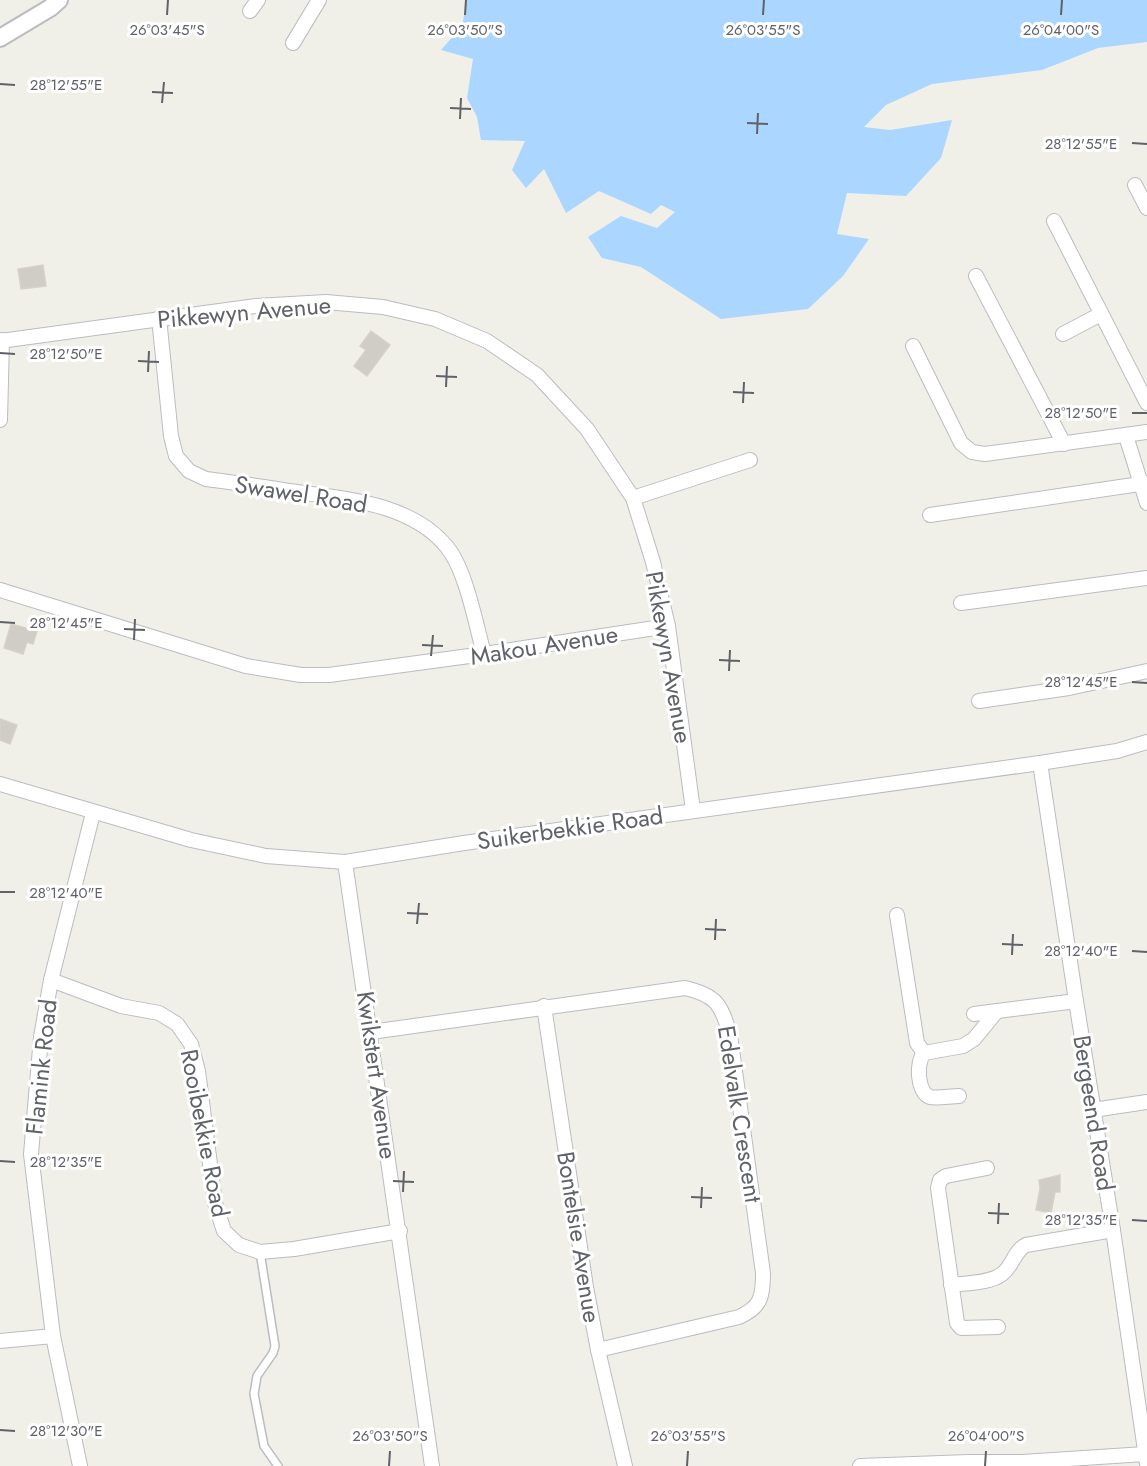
<svg xmlns="http://www.w3.org/2000/svg" width="1147" height="1466" font-family="Jost,sans-serif">
<rect width="100%" height="100%" fill="#f1f0e8"/>
<path fill="#aad6ff" d="M467,0H1147V42L1098,48L1042,70L932,84L886,105L864,127L890,130L952,120L941,158L906,196L847,193L837,234L869,239L843,276L808,309L721,319L641,267L602,258L588,237L621,216L657,228L675,212L661,205L651,214L599,191L566,213L544,169L526,188L512,170L525,141L481,140L477,117L467,98L473,59L441,50L462,26Z"/>
<g fill="#cfcdc6" stroke="#d7d2c5" stroke-width="1.5">
<path d="M43,265L46,286L21,289L18,269Z"/>
<path d="M371,331L390,345L367,376L354,366L366,350L360,346Z"/>
<path d="M11,624L37,631L33,644L27,642L23,654L4,648Z"/>
<path d="M0,719L17,725L10,744L0,740Z"/>
<path d="M1060,1175V1192H1055L1051,1213L1036,1210L1040,1189L1039,1180Z"/>
</g>
<g fill="none" stroke-linecap="round" stroke-linejoin="round">
<g stroke="#babcc1" stroke-width="10">
<path id="service" d="M260,1252L275,1346L273,1353L257,1376L254,1394L264,1446L278,1466"/>
</g>
<g stroke="#babcc1" stroke-width="16">
<g id="minor">
<path d="M250,11L258,0"/>
<path d="M293,43L319,0"/>
<path d="M1135,185L1147,208"/>
<path d="M1054,221L1147,403"/>
<path d="M976,276L1064,444"/>
<path d="M159,318L171,436L176,456L189,471L206,479C237,483 267,487 297,492C348,499 412,504 447,547C466,570 476,625 484,654"/>
<path d="M1063,334L1101,314"/>
<path d="M0,341L256,306L326,302L383,307L435,319L487,341L537,375L587,429L633,498L653,562L668,626L693,810"/>
<path d="M913,346L961,443L972,452L985,454L1147,432"/>
<path d="M0,420L2,340"/>
<path d="M1126,436L1147,503"/>
<path d="M633,498L750,460"/>
<path d="M930,515L1147,483"/>
<path d="M0,590L246,666L301,675H329L484,654L668,626"/>
<path d="M961,603L1147,578"/>
<path d="M979,701L1069,688L1147,671"/>
<path d="M1040,763L1076,1001L1113,1230L1147,1464"/>
<path d="M0,784L191,840L266,856L345,862L464,843L1040,763L1117,751L1147,742"/>
<path d="M345,862L432,1466"/>
<path d="M897,915L917,1043L924,1053"/>
<path d="M51,980L121,1006L159,1013L177,1024L191,1044L198,1071L215,1203L224,1231L239,1245L260,1252L294,1249L400,1231"/>
<path d="M544,1006L586,1287L598,1350L625,1466"/>
<path d="M974,1014L1076,1001"/>
<path d="M371,1032L685,988C716,995 722,1005 730,1035L763,1273C763,1297 761,1307 739,1317L598,1350"/>
<path d="M959,1096C950,1096 938,1099 930,1097C917,1093 916,1062 924,1053L963,1046L974,1039L997,1011"/>
<path d="M1093,1110L1147,1102"/>
<path d="M987,1168L946,1176L940,1180L938,1188L957,1323L961,1328L998,1327"/>
<path d="M951,1285C966,1283 991,1283 1002,1274C1013,1266 1014,1251 1026,1245L1113,1230"/>
<path d="M0,1341L53,1336"/>
<path d="M80,1466L53,1336L31,1154L41,1037L51,980L93,813"/>
<path d="M860,1466L968,1462H1022L1145,1454"/>
</g>
</g>
<g stroke="#babcc1" stroke-width="20">
<path id="tertiary" d="M0,38L50,8L59,0"/>
</g>
<use href="#service" stroke="#fff" stroke-width="7"/>
<use href="#minor" stroke="#fff" stroke-width="14"/>
<use href="#tertiary" stroke="#fff" stroke-width="16"/>
</g>
<path fill="none" stroke="#5f6268" stroke-width="2" d="M167,15L168,0M465,15L466,0M763,15L764,0M1061,15L1062,0M0,84L15,85M152,92L173,93M162,103L164,82M450,108L471,109M460,119L461,98M747,123L768,124M757,134L758,113M1132,143L1147,144M0,353L15,354M138,361L159,362M148,372L149,351M436,376L457,377M446,387L447,366M733,392L754,393M743,403L744,382M1132,413H1147M0,622L15,623M124,629L145,630M134,640L135,619M422,645L443,646M431,656L433,635M719,660L740,661M729,671L730,650M1132,682L1147,683M0,892H15M407,913L428,914M417,924L419,903M705,929L726,930M715,940L716,919M1002,944L1023,945M1132,951L1147,952M1012,955L1013,934M0,1161L15,1162M393,1181L414,1182M403,1192L404,1171M691,1197L712,1198M701,1208L702,1187M988,1213L1009,1214M1132,1220L1147,1221M998,1224L999,1203M0,1430L15,1431M389,1466L390,1451M687,1466L688,1451M985,1466L986,1451"/>
<g text-anchor="middle" dominant-baseline="central" stroke-width="6" stroke-linejoin="round" paint-order="stroke">
<g font-size="24" fill="#5f6268" stroke="#fff">
<text transform="translate(244 312) rotate(-5)">Pikkewyn Avenue</text>
<text transform="translate(301 494) rotate(9)">Swawel Road</text>
<text transform="translate(544 645) rotate(-9)">Makou Avenue</text>
<text transform="translate(669 657) rotate(80)">Pikkewyn Avenue</text>
<text transform="translate(570 828) rotate(-8)">Suikerbekkie Road</text>
<text transform="translate(41 1067) rotate(-84)">Flamink Road</text>
<text transform="translate(377 1075) rotate(82)">Kwikstert Avenue</text>
<text transform="translate(1094 1113) rotate(81)">Bergeend Road</text>
<text transform="translate(740 1114) rotate(81)">Edelvalk Crescent</text>
<text transform="translate(205 1133) rotate(79)">Rooibekkie Road</text>
<text transform="translate(579 1237) rotate(81)">Bontelsie Avenue</text>
</g>
</g>
<g font-size="15" text-anchor="middle" fill="#5f6268" stroke="#fff" stroke-width="6" stroke-linejoin="round" paint-order="stroke">
<text x="167" y="35">26°03'45"S</text>
<text x="465" y="35">26°03'50"S</text>
<text x="763" y="35">26°03'55"S</text>
<text x="1061" y="35">26°04'00"S</text>
<text x="66" y="90">28°12'55"E</text>
<text x="1081" y="149">28°12'55"E</text>
<text x="66" y="359">28°12'50"E</text>
<text x="1081" y="418">28°12'50"E</text>
<text x="66" y="628">28°12'45"E</text>
<text x="1081" y="687">28°12'45"E</text>
<text x="66" y="898">28°12'40"E</text>
<text x="1081" y="956">28°12'40"E</text>
<text x="66" y="1167">28°12'35"E</text>
<text x="1081" y="1225">28°12'35"E</text>
<text x="66" y="1436">28°12'30"E</text>
<text x="390" y="1441">26°03'50"S</text>
<text x="688" y="1441">26°03'55"S</text>
<text x="986" y="1441">26°04'00"S</text>
</g>
</svg>
